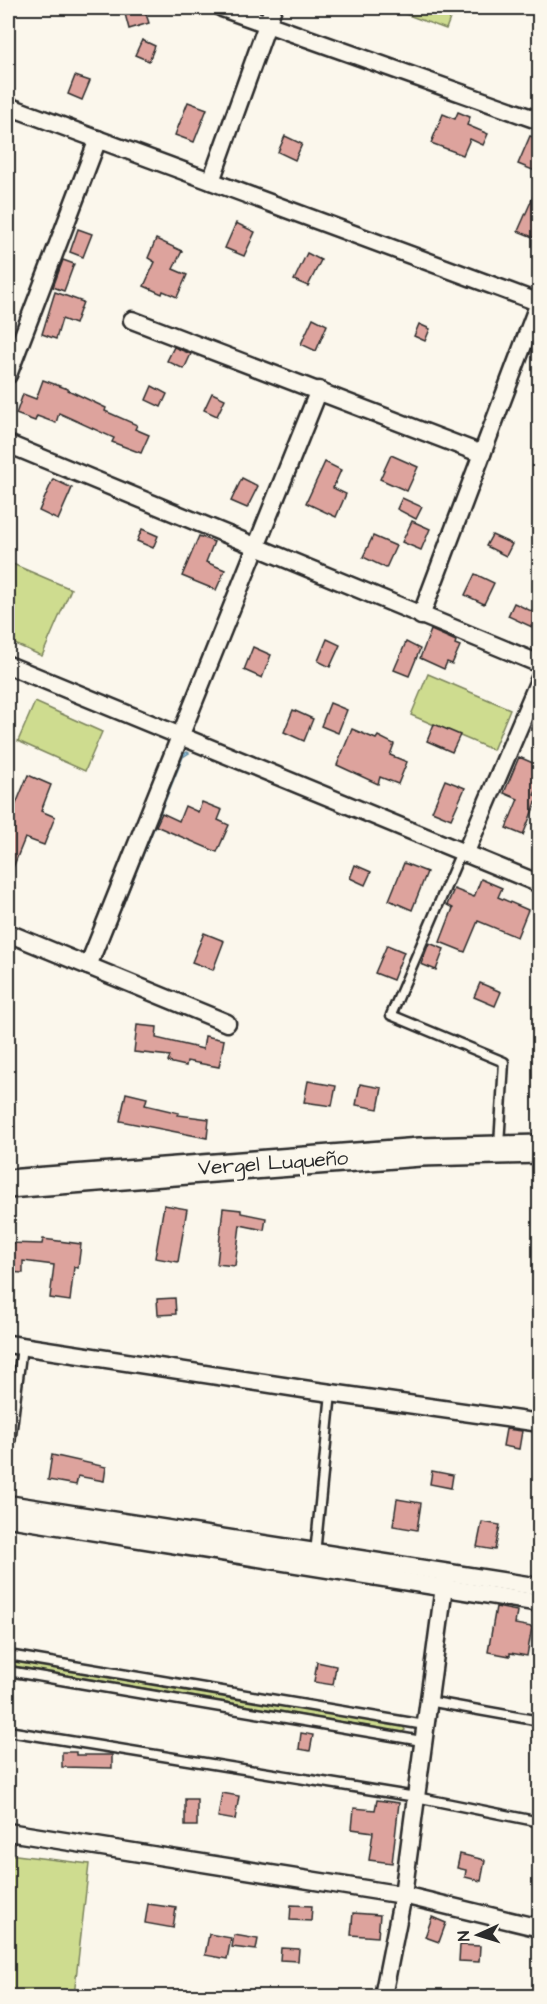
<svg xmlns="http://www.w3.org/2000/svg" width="547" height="2004" font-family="'Architects Daughter',sans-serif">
<rect width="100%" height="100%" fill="#fbf7ec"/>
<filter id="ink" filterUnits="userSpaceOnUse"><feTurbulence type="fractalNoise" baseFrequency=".0167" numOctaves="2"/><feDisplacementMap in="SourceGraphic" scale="12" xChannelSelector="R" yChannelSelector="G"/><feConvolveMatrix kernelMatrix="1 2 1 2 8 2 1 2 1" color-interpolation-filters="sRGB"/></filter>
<g filter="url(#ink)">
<g fill="#cedc8f" stroke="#7c845d" stroke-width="1.5">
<path d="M389,8H454L446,29Z"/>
<path d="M8,562L71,589L42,656L8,641Z"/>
<path d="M428,674L510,709L493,750L411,715Z"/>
<path d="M35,702L102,732L85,771L18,741Z"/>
<path d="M8,1660L403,1726L405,1730L402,1732L8,1665Z"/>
<path d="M8,1854L89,1864L74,1996L8,1990Z"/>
</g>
<path fill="#95d5f6" stroke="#6b91a5" stroke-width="1.5" d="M187,752L189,753L183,757L100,961H99L181,756Z"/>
<g fill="#dda39d" stroke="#2b2b2b" stroke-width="1.5">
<path d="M133,8H144L149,23L129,29L124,10Z"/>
<path d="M142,40L155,46L149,61L135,55Z"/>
<path d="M75,76L90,81L82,100L68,94Z"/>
<path d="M188,102L207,109L194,142L175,135Z"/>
<path d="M458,112L470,117L467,125L488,134L483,145L470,139L463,155L431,143L443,114L455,119Z"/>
<path d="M285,136L302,144L295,160L278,152Z"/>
<path d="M530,136L540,139V173L518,164Z"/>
<path d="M540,181V240L518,231Z"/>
<path d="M236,223L255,232L244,256L225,248Z"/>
<path d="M78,229L92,234L83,257L70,252Z"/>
<path d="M156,239L182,251L173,269L187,275L177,297L163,291L162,294L144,286L155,262L148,258Z"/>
<path d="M307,253L321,260L308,286L294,280Z"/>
<path d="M63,260L74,264L64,291L53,287Z"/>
<path d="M55,292L83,302L75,324L62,319L56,339L42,334Z"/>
<path d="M313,318L327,325L316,351L301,344Z"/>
<path d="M419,324L430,329L425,341L414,336Z"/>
<path d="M174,347L191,354L184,369L167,361Z"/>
<path d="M43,380L68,389V390L106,408L105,411L137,425L135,429L149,435L141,453L112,442L114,438L59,413L56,423L37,416L35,421L16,414L23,394L36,399Z"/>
<path d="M152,386L167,394L161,407L146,400Z"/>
<path d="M212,393L225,399L217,416L204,410Z"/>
<path d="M391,455L418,467L407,491L380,479Z"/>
<path d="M325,462L341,470L333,488L346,494L336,517L306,503Z"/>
<path d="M242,478L258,486L247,508L231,501Z"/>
<path d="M53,479L72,488L58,520L39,511Z"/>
<path d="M402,498L422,507L416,519L397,509Z"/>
<path d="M412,521L430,529L421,550L402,542Z"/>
<path d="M142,529L158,536L153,548L137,541Z"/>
<path d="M492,535L512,544L506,556L486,546Z"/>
<path d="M199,536L214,542L206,562L225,570L216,590L182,576Z"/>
<path d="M373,536L396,546L386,568L363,557Z"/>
<path d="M475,574L494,583L484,604L465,595Z"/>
<path d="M514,603L538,614L532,627L508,616Z"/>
<path d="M431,630L456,641L455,644L460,646L452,664L447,662L444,669L420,658Z"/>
<path d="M327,639L340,645L330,667L318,661Z"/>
<path d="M406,642L420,649L409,676L394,670Z"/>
<path d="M253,647L271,655L262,678L244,670Z"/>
<path d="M330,703L347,710L338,733L321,726Z"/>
<path d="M293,710L313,719L304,741L284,732Z"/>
<path d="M434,724L460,735L452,752L427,741Z"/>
<path d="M352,729L376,739L378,736L394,744L390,755L407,762L398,784L380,777L378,784L337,765Z"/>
<path d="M519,757L540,766V783L534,795L538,797L523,835L506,828L518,799L504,793Z"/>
<path d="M28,775L51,785L41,811L55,817L44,845L25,838L8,880V800L16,804Z"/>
<path d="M445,780L465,788L451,819L432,811Z"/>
<path d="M202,802L222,810L218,820L229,825L217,852L156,826L162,813L179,821L185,806L198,812Z"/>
<path d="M404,863L427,872L412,910L389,900Z"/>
<path d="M355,865L371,872L365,885L350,878Z"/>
<path d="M481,879L502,888L498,897L528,910L517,937L478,921L465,952L440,942L453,908L447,905L454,889L474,897Z"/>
<path d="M204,933L224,941L213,970L192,962Z"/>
<path d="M429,943L444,949L436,970L421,964Z"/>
<path d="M387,945L404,952L393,980L375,973Z"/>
<path d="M480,983L501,992L495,1006L474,997Z"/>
<path d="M137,1025L157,1027L156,1038L203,1049L205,1036L224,1040L219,1067L187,1061L186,1066L168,1062L170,1056L134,1052Z"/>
<path d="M308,1081L336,1086L332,1106L304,1102Z"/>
<path d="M360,1084L382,1088L378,1109L356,1105Z"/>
<path d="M126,1093L147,1098L145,1105L179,1113L178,1115L209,1119L207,1138L120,1121Z"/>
<path d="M164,1205L187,1209L178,1262L155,1258Z"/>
<path d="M223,1208L241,1210V1213L266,1218L264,1230L240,1225L235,1266L217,1264Z"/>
<path d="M43,1239L81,1244L78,1268L74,1267L70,1301L50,1298L54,1265L23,1261V1273L8,1272V1243L42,1244Z"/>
<path d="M175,1298L176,1314L158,1315L157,1299Z"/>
<path d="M506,1429L522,1431L519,1449L503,1446Z"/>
<path d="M52,1455L106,1467L104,1481L78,1476L76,1485L48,1480Z"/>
<path d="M432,1471L453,1475L451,1488L430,1484Z"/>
<path d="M397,1499L421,1503L417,1530L393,1526Z"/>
<path d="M482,1522L500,1525L495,1550L477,1547Z"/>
<path d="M496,1607L517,1611L515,1624L532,1627L527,1656L510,1653V1656L488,1652Z"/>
<path d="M317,1662L336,1666L333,1685L314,1682Z"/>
<path d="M301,1733L313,1735L310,1751L299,1749Z"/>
<path d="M62,1752H76V1755H112V1768L62,1767Z"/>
<path d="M222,1793L239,1796L235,1820L218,1817Z"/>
<rect x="185" y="1799" width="12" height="27"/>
<path d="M377,1800L399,1803L392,1863L369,1860L373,1832L352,1829L354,1808L375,1810Z"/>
<path d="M460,1854L485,1860L481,1881L465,1877L466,1870L457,1868Z"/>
<path d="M148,1904L176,1908L173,1928L145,1923Z"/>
<path d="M291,1905L312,1906L311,1921L290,1920Z"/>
<path d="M353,1913L380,1915L378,1937L351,1935Z"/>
<path d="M432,1917L446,1923L439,1942L425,1937Z"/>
<path d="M209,1934L231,1938L227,1959L205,1955Z"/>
<path d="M234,1935L258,1939L256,1950L232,1947Z"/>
<path d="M460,1945L480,1946L479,1962L459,1961Z"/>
<path d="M281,1948L299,1949L298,1961L280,1960Z"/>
</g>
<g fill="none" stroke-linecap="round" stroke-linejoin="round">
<g stroke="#2b2b2b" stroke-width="13">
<g id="lane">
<path d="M461,852L391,1015L504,1062L499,1145"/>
<path d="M8,1460L22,1346"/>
<path d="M315,1554L331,1393"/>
<path d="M8,1655L425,1725"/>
<path d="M8,1671L422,1741"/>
<path d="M428,1701L540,1721"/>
<path d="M8,1731L416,1797L540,1822"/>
</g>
</g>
<g stroke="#2b2b2b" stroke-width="21">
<g id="street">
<path d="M222,8L540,121"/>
<path d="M8,106L540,303"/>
<path d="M211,181L273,8"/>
<path d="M132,320L482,454"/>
<path d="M8,375L98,139"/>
<path d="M8,444L540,664"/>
<path d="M421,616L540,300"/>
<path d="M8,665L540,884"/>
<path d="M465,854L540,678"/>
<path d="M8,933L227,1023"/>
<path d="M88,966L319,390"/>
<path d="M8,1344L303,1389L540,1423"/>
<path d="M8,1504L540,1587"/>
<path d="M8,1518L540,1603"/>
<path d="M8,1832L403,1895L540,1928"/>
<path d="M383,1996L403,1895L445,1579"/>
</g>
</g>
<g stroke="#2b2b2b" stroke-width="32">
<path id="primary" d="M8,1184L420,1152L540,1149"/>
</g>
<use href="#lane" stroke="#fbf7ec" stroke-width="8"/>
<use href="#street" stroke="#fbf7ec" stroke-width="16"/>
<use href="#primary" stroke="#fbf7ec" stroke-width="27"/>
</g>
</g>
<g text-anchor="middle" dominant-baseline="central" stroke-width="6" stroke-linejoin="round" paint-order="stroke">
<g font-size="21" fill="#2b2b2b" stroke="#fbf7ec">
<text transform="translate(273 1163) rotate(-4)">Vergel Luqueño</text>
</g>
</g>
<rect width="547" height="2004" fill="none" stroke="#fbf7ec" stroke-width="30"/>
<rect x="15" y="15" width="517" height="1974" fill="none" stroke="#2b2b2b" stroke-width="2" filter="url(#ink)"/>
<g transform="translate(478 1935) rotate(266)" stroke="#fbf7ec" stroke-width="4.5" paint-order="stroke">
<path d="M0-4.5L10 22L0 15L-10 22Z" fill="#2b2b2b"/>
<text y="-9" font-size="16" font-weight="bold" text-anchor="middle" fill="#2b2b2b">N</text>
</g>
</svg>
